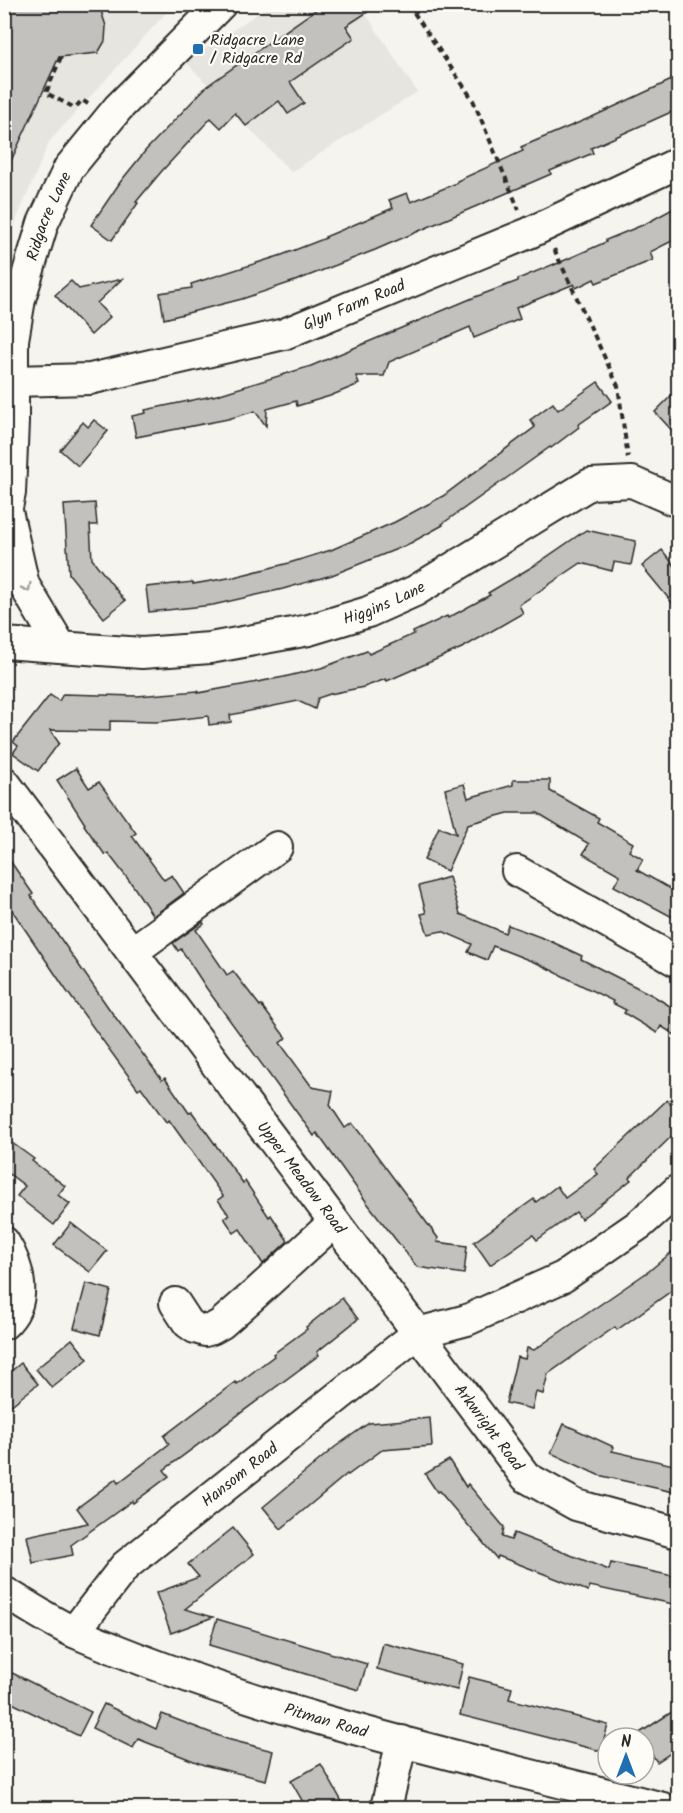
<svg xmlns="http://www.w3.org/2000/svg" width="683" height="1813" font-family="Kalam,sans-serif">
<rect width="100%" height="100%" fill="#f5f4ef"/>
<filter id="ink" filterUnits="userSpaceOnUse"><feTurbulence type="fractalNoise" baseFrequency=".0167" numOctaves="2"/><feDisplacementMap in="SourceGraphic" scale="12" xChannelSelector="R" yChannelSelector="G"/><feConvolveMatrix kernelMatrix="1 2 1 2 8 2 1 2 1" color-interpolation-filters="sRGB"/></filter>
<g filter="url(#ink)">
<g fill="#e6e5e0">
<path d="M5,5H177L164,15L49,142L5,247Z"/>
<path d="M270,5H360L417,92L291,172L186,62Z"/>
</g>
<g fill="#c2c1be" stroke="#2b2b2b" stroke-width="1.5">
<path d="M4,4H95L101,11L106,26L105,41L98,53L59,57L4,176Z"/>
<path d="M324,4H380L346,26L354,38L290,82L304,103L288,114L279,101L246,126L235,113L221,128L211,118L161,172L136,202L138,203L112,240L91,225L121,181L146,150L207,86Z"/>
<path d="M678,77V109L591,148L593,153L550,171L551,174L375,250L295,281L242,299L164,319L160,293L192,288L191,284L282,255L326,238L325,237L393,208L389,200L407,193L411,202L457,183V181L523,151L521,147L592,117Z"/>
<path d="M678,206V238L650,252L653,260L596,283L594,279L576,288L574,284L516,308L520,319L474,338L470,327L389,362L384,376H356L359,384L330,396L297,406L296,401L267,409L266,426L255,411L228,419L136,437L132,416L146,413L145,410L217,395L311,366L475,297L518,281V279L554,264V265L606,242V240L645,224Z"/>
<path d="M122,279L97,303L110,317L91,335L55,295L71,281L79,289Z"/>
<path d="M598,382L612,401L578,425L579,427L551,448L550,447L511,475L442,524L443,525L407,545L332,575L283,589L213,605L149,612L146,587L193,582V584L234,577L289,563L331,550L395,522L443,496L535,427L530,420L553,403L558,410Z"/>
<path d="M678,389V437L655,412Z"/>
<path d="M94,420L108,431L78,466L60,450L83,422L88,427Z"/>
<path d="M95,503L97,525H90L92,559L125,601L104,618L69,574L64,505Z"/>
<path d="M586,530L636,541L631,565L614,562L612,571L581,563L519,605L523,613L464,647L387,681L386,679L364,687L330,694L318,698L315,709L298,701L230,715L231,722L209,725L208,716L157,722L110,721V731L50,730L59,743L38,771L13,753L18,746L13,742L50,695L59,701L63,694L137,696L198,691V693L284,677L321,668L367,651L369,654L414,634L413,632L447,616L448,618L490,595L488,593L535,565Z"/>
<path d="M662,550L678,570V610L642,566Z"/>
<path d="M76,768L89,788L99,782L136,833L132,836L164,880L172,875L184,893L153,916L134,887L108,853L105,855L84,825L85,824L57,780Z"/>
<path d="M513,780H550V791L599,818L597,822L633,843L629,851L643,859L637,870L678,893V920L614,886L620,875L583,854L589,844L538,813H508L468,824L447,871L424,860L439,827L456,834L445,789L464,784L468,798L513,785Z"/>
<path d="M4,852L33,894L31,896L110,1010L162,1080L165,1078L189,1113L192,1112L243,1183L245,1181L269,1217L271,1215L288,1241L263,1264L240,1229L234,1233L224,1218L229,1215L218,1200L223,1196L194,1155L169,1120L166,1122L141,1087L138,1089L66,990L16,916L4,897Z"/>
<path d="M449,877L460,914L505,933L508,925L548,940L582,956L581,959L652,995L678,1011V1037L661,1026L657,1033L624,1013L626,1010L612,1003L613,1001L539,964L493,946L487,960L468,952L472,944L442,931L428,934L421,914L426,913L419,886Z"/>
<path d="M203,922L204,924L196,930L227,975L233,971L260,1006L261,1005L286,1038L280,1043L312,1087L333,1091L330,1105L345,1128L352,1123L360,1133L438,1238L437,1242L467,1246L464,1274L417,1267L368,1204L317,1133L314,1136L207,989L181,949L178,951L173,943Z"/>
<path d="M667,1100L678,1111V1130L629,1178L631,1180L581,1219L576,1212L537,1240L533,1235L490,1265L474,1242L534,1199L536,1202L557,1186L565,1198L598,1174L594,1169Z"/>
<path d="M4,1137L34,1159L32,1161L65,1186L58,1195L70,1204L54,1225L17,1196L25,1186L4,1170Z"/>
<path d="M71,1223L107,1251L90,1272L54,1245Z"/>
<path d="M678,1247V1286L617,1330L615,1327L548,1374L543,1394L536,1392L532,1409L506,1403L517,1357L525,1359L527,1348L534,1350L649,1271Z"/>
<path d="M86,1283L111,1290L100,1335L74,1328Z"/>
<path d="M342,1298L358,1319L317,1352L319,1355L164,1470L169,1476L133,1503L132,1501L71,1545L73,1555L33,1563L27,1536L88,1523L77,1508L116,1479L118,1483L169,1444L164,1436L235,1382L237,1384L274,1356L273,1354L307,1329L306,1327Z"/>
<path d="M72,1339L88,1359L52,1388L36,1369Z"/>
<path d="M21,1363L38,1384L4,1411V1377Z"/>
<path d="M430,1418L432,1446L382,1450L348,1475L347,1474L281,1529L263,1507L335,1447L369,1423Z"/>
<path d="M564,1424L614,1447L612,1451L678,1466V1493L598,1475L551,1453Z"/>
<path d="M449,1460L466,1487L468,1484L504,1527L502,1537L511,1540L514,1533L609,1570L611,1563L678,1577V1605L590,1586L588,1591L498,1556L497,1559L439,1491L437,1492L425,1474Z"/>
<path d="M233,1528L254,1554L185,1609L213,1617L171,1633L156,1593L199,1577L188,1564Z"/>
<path d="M217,1619L367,1664L359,1690L209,1645Z"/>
<path d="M383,1643L463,1664L457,1690L377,1669Z"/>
<path d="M4,1669L91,1712L79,1736L4,1699Z"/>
<path d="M469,1677L512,1688L509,1699L608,1725L601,1751L460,1715Z"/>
<path d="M104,1704L156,1729L162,1714L227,1739L273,1751L266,1780L204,1765L138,1739L133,1748L92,1728Z"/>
<path d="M678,1708V1748L657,1762L644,1743V1738H641L638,1734Z"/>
<path d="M321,1764L346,1809H307L291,1781Z"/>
</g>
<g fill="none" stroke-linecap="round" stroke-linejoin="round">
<g stroke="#2b2b2b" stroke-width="34">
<g id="minor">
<path id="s1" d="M13,381L90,379L284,334L529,233L678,163"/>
<path d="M7,511L24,585L61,647"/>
<path id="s2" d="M4,522L10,493L13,422V340L20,299L43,223L69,168L118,108L221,4"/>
<path id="s3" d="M4,643L142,653L210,648L309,630L368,612L415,591L590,484L632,482L678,502"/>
<path id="s4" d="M4,782L418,1333L467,1320L563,1277L640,1224L678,1190"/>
<path d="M517,871L678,962"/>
<path d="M132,952L277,847"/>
<path d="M4,1242C19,1267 29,1301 4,1324"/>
<path d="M175,1303L188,1323L195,1328L205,1331L212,1329L221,1324L254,1295L334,1222"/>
<path id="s5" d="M4,1592C28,1606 51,1622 76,1633C263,1714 466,1758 663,1808"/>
<path id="s6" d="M74,1632L125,1566L418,1333L526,1477L576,1505L678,1533"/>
<path d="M386,1808L402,1741"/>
</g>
</g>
<g stroke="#2b2b2b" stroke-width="4" stroke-dasharray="6 4.5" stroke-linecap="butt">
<path d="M408,4L473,100L519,210"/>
<path d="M61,57L46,93L75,108L82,100L88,104"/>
<path d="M554,249L618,386L628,458"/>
</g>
<use href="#minor" stroke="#fdfcf7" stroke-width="30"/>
</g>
<defs><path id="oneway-chevron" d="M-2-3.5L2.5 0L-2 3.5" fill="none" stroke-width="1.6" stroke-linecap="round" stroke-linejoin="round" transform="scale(1.5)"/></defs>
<use stroke="#9e9e9b" href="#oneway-chevron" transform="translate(27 588) rotate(64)"/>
</g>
<rect fill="#1f6fb2" stroke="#fdfcf7" stroke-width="2" x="192" y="43" width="12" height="12" rx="3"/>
<g text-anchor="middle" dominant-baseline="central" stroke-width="4.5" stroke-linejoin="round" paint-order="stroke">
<g font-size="16" fill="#2b2b2b" stroke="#fdfcf7" text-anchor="start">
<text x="210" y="40">Ridgacre Lane<tspan x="210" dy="18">/ Ridgacre Rd</tspan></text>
</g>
<g font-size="16" fill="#2b2b2b" stroke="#fdfcf7">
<text stroke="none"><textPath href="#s2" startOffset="312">Ridgacre Lane</textPath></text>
<text stroke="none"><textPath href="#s1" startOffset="352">Glyn Farm Road</textPath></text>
<text stroke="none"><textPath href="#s3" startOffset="387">Higgins Lane</textPath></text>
<text stroke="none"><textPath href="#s4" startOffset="495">Upper Meadow Road</textPath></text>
<text stroke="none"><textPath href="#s6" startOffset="576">Arkwright Road</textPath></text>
<text stroke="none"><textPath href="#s6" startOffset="230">Hansom Road</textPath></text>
<text stroke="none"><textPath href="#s5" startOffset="348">Pitman Road</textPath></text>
</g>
</g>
<rect width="683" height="1813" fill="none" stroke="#fdfcf7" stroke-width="24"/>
<rect x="12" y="12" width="659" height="1789" fill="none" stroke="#2b2b2b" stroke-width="2" filter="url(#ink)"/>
<g transform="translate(626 1756)"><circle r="28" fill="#fdfcf7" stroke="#a9a8a5" stroke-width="1.5"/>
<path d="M0-4.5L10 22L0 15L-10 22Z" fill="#1f6fb2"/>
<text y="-9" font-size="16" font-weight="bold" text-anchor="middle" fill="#2b2b2b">N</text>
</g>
</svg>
